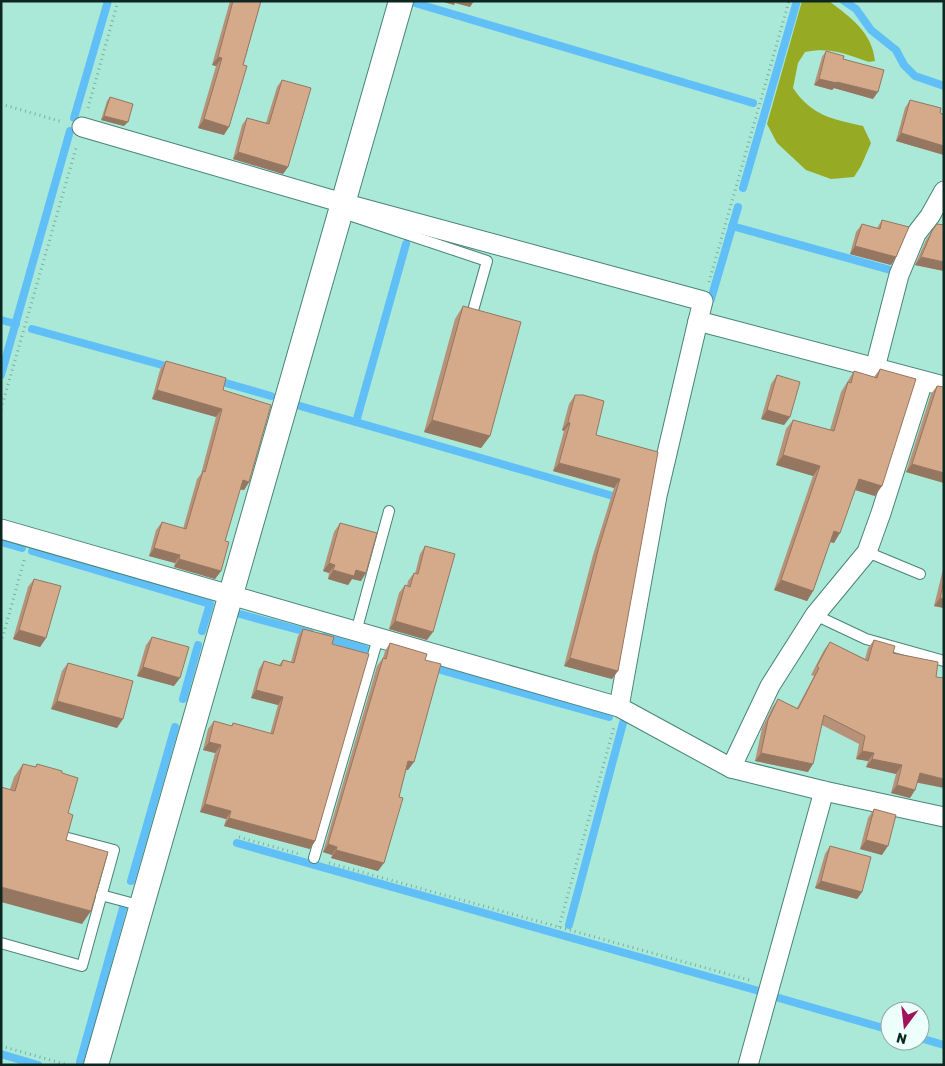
<svg xmlns="http://www.w3.org/2000/svg" width="945" height="1066" font-family="Rubik,sans-serif">
<rect width="100%" height="100%" fill="#aae8d8"/>
<path fill="#97aa23" d="M802,1H829C851,18 872,32 875,61L869,62C845,54 830,47 805,52L798,63L793,88C812,116 832,119 863,126L871,143L861,166L854,177L831,179L806,170L777,143L767,124Z"/>
<g fill="none" stroke-linecap="round" stroke-linejoin="round">
<g stroke="#61bff8" stroke-width="8">
<path d="M844,1L856,9L871,30L896,50L904,65L915,76L944,86"/>
<path d="M415,3L753,103"/>
<path d="M74,118L108,1"/>
<path d="M743,188L797,1"/>
<path d="M732,226L894,271"/>
<path d="M711,299L738,207"/>
<path d="M1,320L16,324"/>
<path d="M32,329L173,368"/>
<path d="M1,375L70,131"/>
<path d="M215,380L271,396"/>
<path d="M300,406L620,498"/>
<path d="M356,422L406,244"/>
<path d="M1,542L22,548"/>
<path d="M32,551L210,604L202,631"/>
<path d="M240,614L310,633"/>
<path d="M324,637L365,649"/>
<path d="M430,667L609,717"/>
<path d="M183,699L198,645"/>
<path d="M237,843L759,991"/>
<path d="M131,881L175,727"/>
<path d="M569,925L623,723"/>
<path d="M779,998L890,1030"/>
<path d="M920,1038L944,1045"/>
<path d="M1,1054L38,1065"/>
<path d="M80,1062L123,908"/>
</g>
<g stroke="#498477" stroke-width="12">
<g id="service">
<path d="M340,212L487,261L472,314"/>
<path d="M867,552L920,574"/>
<path d="M815,615L866,639L944,661"/>
<path d="M356,632L389,511"/>
<path d="M314,858L378,638"/>
<path d="M101,895L142,906"/>
<path d="M1,943L82,966L114,850L68,838"/>
</g>
</g>
<g stroke="#498477" stroke-width="21">
<g id="minor">
<path d="M82,127L343,203L703,301L698,321L944,386"/>
<path d="M875,368L899,275L916,234L930,216L944,191"/>
<path d="M1,529L619,707L731,768L824,791L944,817"/>
<path d="M619,707L657,496L698,321"/>
<path d="M731,768L770,686L815,615L867,552L881,513L923,381"/>
<path d="M748,1065L824,791"/>
</g>
</g>
<g stroke="#498477" stroke-width="26">
<path id="tertiary" d="M96,1065L401,1"/>
</g>
<g stroke="#7baea1" stroke-width="3" stroke-dasharray="1 4" stroke-linecap="butt">
<path d="M1,104L63,122"/>
<path d="M88,108L118,1"/>
<path d="M709,282L789,1"/>
<path d="M1,409L76,148"/>
<path d="M1,643L25,557"/>
<path d="M239,837L299,854"/>
<path d="M329,863L749,980"/>
<path d="M559,927L614,727"/>
<path d="M1,1046L68,1065"/>
</g>
<use href="#service" stroke="#fff" stroke-width="10"/>
<use href="#minor" stroke="#fff" stroke-width="19"/>
<use href="#tertiary" stroke="#fff" stroke-width="24"/>
</g>
<g fill="#b79278">
<path d="M230,1H261L224,135L198,128L216,66L212,65Z"/>
<path d="M826,51L843,59L873,99L834,88L832,90L814,85L822,57Z"/>
<path d="M282,80L288,167L283,174L233,159L242,125L247,118L266,123L277,87Z"/>
<path d="M110,97L124,126L101,120L107,101Z"/>
<path d="M910,100L944,115V155L896,141L905,108Z"/>
<path d="M882,220L896,257L891,265L850,254L856,232L862,224L877,228Z"/>
<path d="M937,224L944,225V271L915,265L926,240Z"/>
<path d="M463,306L490,436L481,448L424,432L455,319Z"/>
<path d="M166,361L223,390L249,482L244,490L240,489L225,541L221,571L215,579L174,567L175,563L149,556L156,530L162,522L183,529L197,479L201,474L216,417L152,399L160,370Z"/>
<path d="M880,369L875,496L855,490L834,543L830,542L813,591L807,601L774,590L813,476L776,465L786,429L793,420L830,430L841,392L854,371L874,377Z"/>
<path d="M777,375L790,417L784,425L761,419L771,384Z"/>
<path d="M937,386L944,387V483L906,472L931,394Z"/>
<path d="M575,395L596,435L658,452L612,679L564,666L593,555L614,488L553,471L564,431L562,430L569,404Z"/>
<path d="M340,523L361,581L352,579L348,585L328,579L329,573L323,571L334,532Z"/>
<path d="M425,546L427,640L389,629L399,593L405,585L407,586L408,581L414,573L415,574L420,554Z"/>
<path d="M944,565V608L934,606Z"/>
<path d="M34,579L46,638L40,647L13,639L28,587Z"/>
<path d="M303,629L332,644L315,841L310,849L224,826L226,819L200,812L215,753L203,750L208,729L214,721L231,726L233,723L270,734L278,705L251,698L259,669L264,661L279,665L283,660L291,662L298,636Z"/>
<path d="M152,637L174,686L137,676L146,645Z"/>
<path d="M874,640L893,653L917,782L915,790L910,798L891,793L896,774L866,767L868,761L856,759L859,744L822,725L808,772L755,761L762,728L772,708L778,699L797,708L814,676L811,675L824,650L830,642L865,659L868,648Z"/>
<path d="M390,643L425,660L408,770H406L378,871L331,858L332,855L323,852L377,666L383,658L385,651Z"/>
<path d="M68,663L117,728L51,709L62,671Z"/>
<path d="M23,764L35,767L37,764L62,773L68,813L66,840L82,924L10,789L14,777Z"/>
<path d="M874,809L882,855L860,849L868,818Z"/>
<path d="M830,846L862,892L857,899L815,888L825,854Z"/>
</g>
<g fill="#957761">
<path d="M440,1H474L470,7L455,3L454,5Z"/>
<path d="M218,57L222,58L216,66L212,65Z"/>
<path d="M819,79L837,82L878,92L873,99L834,88L832,90L814,85Z"/>
<path d="M104,116L128,122L124,126L101,120Z"/>
<path d="M204,119L229,127L224,135L198,128Z"/>
<path d="M901,133L944,146V155L896,141Z"/>
<path d="M238,152L288,167L283,174L233,159Z"/>
<path d="M855,246L896,257L891,265L850,254Z"/>
<path d="M921,257L944,262V271L915,265Z"/>
<path d="M157,390L222,409L216,417L152,399Z"/>
<path d="M767,410L790,417L784,425L761,419Z"/>
<path d="M432,420L490,436L481,448L424,432Z"/>
<path d="M568,422L570,423L564,431L562,430Z"/>
<path d="M783,455L820,466L813,476L776,465Z"/>
<path d="M559,463L620,479L614,488L553,471Z"/>
<path d="M912,464L944,473V483L906,472Z"/>
<path d="M859,479L882,486L875,496L852,489Z"/>
<path d="M243,480L249,482L244,490L237,489Z"/>
<path d="M834,531L840,533L834,543L827,541Z"/>
<path d="M154,548L180,555L175,563L149,556Z"/>
<path d="M179,559L221,571L215,579L174,567Z"/>
<path d="M329,563L335,565L329,573L323,571Z"/>
<path d="M333,570H356L366,573L361,581L352,579L348,585L328,579Z"/>
<path d="M781,580L813,591L807,601L774,590Z"/>
<path d="M940,598L944,599V608L934,606Z"/>
<path d="M395,621L433,632L427,640L389,629Z"/>
<path d="M19,630L46,638L40,647L13,639Z"/>
<path d="M570,658L618,671L612,679L564,666Z"/>
<path d="M143,667L180,678L174,686L137,676Z"/>
<path d="M256,690L283,697L278,705L251,698Z"/>
<path d="M57,701L123,719L117,728L51,709Z"/>
<path d="M209,742L221,745L215,753L203,750Z"/>
<path d="M862,751L874,753L868,761L856,759Z"/>
<path d="M761,753L813,764L808,772L755,761Z"/>
<path d="M872,759L902,765L896,774L866,767Z"/>
<path d="M408,761L414,762L408,770L403,769Z"/>
<path d="M920,773L944,779V788L914,782Z"/>
<path d="M897,785L915,790L910,798L891,793Z"/>
<path d="M205,804L231,811L226,819L200,812Z"/>
<path d="M229,818L315,841L310,849L224,826Z"/>
<path d="M866,840L888,846L882,855L860,849Z"/>
<path d="M328,844L337,847L332,855L323,852Z"/>
<path d="M336,850L384,863L378,871L331,858Z"/>
<path d="M821,881L862,892L857,899L815,888Z"/>
<path d="M1,887L91,911L82,924L1,902Z"/>
</g>
<g fill="#d5aa8b" stroke="#957761">
<path d="M233,1H261L243,65L247,66L229,127L204,119L222,58L218,57Z"/>
<path d="M826,51L844,56L843,59L884,70L878,92L837,82V83L819,79Z"/>
<path d="M282,80L311,88L288,167L238,152L247,118L269,124Z"/>
<path d="M110,97L133,104L128,122L104,116Z"/>
<path d="M910,100L941,108L940,113L944,115V146L901,133Z"/>
<path d="M882,220L909,227L896,257L855,246L862,224L880,229Z"/>
<path d="M937,224L944,225V262L921,257L932,231Z"/>
<path d="M463,306L521,322L490,436L432,420Z"/>
<path d="M166,361L226,378L223,390L271,405L249,482L243,480L225,541L229,542L221,571L179,559L180,555L154,548L162,522L186,529L203,471L205,472L222,409L157,390Z"/>
<path d="M880,369L916,379L882,486L859,479L840,533L834,531L813,591L781,580L820,466L783,455L793,420L834,431L848,382L851,383L854,371L877,378Z"/>
<path d="M777,375L800,382L790,417L767,410Z"/>
<path d="M937,386L944,387V473L912,464Z"/>
<path d="M575,395H583L604,401L596,435L658,452L618,671L570,658L599,547L620,479L559,463L570,423L568,422Z"/>
<path d="M340,523L377,533L366,573L356,570L354,576L333,570L335,565L329,563Z"/>
<path d="M425,546L455,554L433,632L395,621L405,585L410,587L414,573L418,574Z"/>
<path d="M34,579L61,586L46,638L19,630Z"/>
<path d="M944,581V599L940,598Z"/>
<path d="M303,629L334,637L332,644L369,654L315,841L229,818L231,811L205,804L221,745L209,742L214,721L232,726L233,723L273,734L283,697L256,690L264,661L281,666L283,660L294,663Z"/>
<path d="M152,637L189,647L180,678L143,667Z"/>
<path d="M874,640L895,646L893,653L938,662L936,677L944,678V779L920,773L915,790L897,785L902,765L872,759L874,753L862,751L865,736L824,715L813,764L761,753L768,720L778,699L798,709L819,668L817,666L830,642L868,661Z"/>
<path d="M390,643L427,654L425,660L441,664L414,762L408,761L399,797L403,798L384,863L336,850L337,847L328,844L383,658L386,659Z"/>
<path d="M68,663L133,681L123,719L57,701Z"/>
<path d="M23,764L36,767L37,764L62,771V773L78,778L68,813L73,815L66,840L108,852L91,911L1,887V787L15,791Z"/>
<path d="M874,809L896,815L888,846L866,840Z"/>
<path d="M830,846L871,857L862,892L821,881Z"/>
</g>
<rect width="945" height="1066" fill="none" stroke="#0d2620" stroke-width="5"/>
<g transform="translate(905 1026) rotate(195)"><circle r="24" fill="#edfffa" stroke="#93a8a3"/>
<path d="M0-4L9 19L0 12L-9 19Z" fill="#a0125a"/>
<text y="-8" font-size="14" font-weight="bold" text-anchor="middle" fill="#0d2620">N</text>
</g>
</svg>
